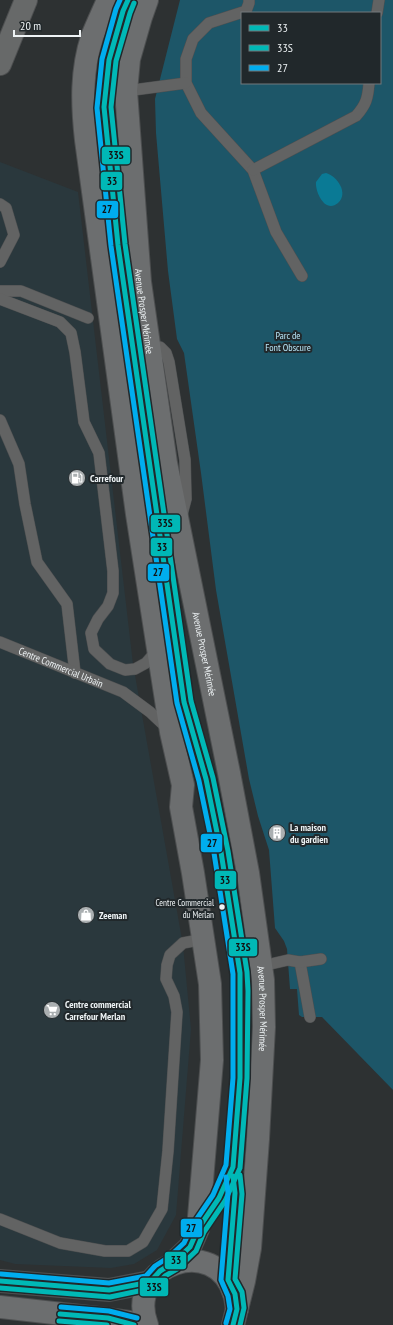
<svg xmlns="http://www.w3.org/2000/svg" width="393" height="1325" font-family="'PT Sans Narrow',sans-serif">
<rect width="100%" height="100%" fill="#2d3132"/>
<path fill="#2a383d" d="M0,162L78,192L133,664L183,945L191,1029L176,1215L157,1250L134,1264L111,1268L15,1264L0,1260Z"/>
<path fill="#1d5668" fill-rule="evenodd" d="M180,0H393V1090L322,1017H302L299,1015L297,989H290L287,949L284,941L275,928L269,850L258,816L249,779L216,590L201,473L184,353L177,339L168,271L156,133L155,99ZM242,13H380V83H242Z"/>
<path fill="#0a7a95" d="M326,173C337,176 349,193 338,203C325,214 315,192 316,182L322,174Z"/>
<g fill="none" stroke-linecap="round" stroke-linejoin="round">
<g stroke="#4d4f50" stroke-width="12">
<g id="lane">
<path d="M128,0L123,11L109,60L104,107L118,245L184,702L206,779L221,852L231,911L240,982V1078L233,1167L235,1193L228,1280"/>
<path d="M249,0V3L246,11L209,23L193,39L186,59V83L201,113L253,170L276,232L302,276"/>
<path d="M377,13L379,0"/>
<path d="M126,91L186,83"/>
<path d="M253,170L356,116C366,105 368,98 369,83"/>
<path d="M0,204L6,208L14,235L0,262"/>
<path d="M0,291H21L88,318"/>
<path d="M0,299L60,322L71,333L75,352L84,422L99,453L113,571V593L108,606L98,619L91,633L94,649L110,664L125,670L135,669L146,663L153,655L156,648"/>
<path d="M160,347L166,353L169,362L185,460L186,499L181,518"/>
<path d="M0,420L19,464L25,504L37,562L67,604L75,673"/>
<path id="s1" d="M0,642L123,692L150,712L168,729"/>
<path d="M300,962L310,1017"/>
<path d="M262,966L288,960L300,962L321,959"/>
<path d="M0,1219L60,1243L105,1251H128L143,1242L162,1209L168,1151L177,1012L174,996L166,979L167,965L170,955L183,943L204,939"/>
<path d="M203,1223L219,1198L232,1168"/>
</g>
</g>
<g stroke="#4d4f50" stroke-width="24">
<g id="secondary">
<path d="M108,0C103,12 97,24 92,37C81,71 82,104 86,140L137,514L171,732L183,785L181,807L193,873L210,984L212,1060L198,1229L190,1247L173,1263"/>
<path id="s2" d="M147,0L141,17L129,59L126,91L140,282L166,463L229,773L248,873L263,980L264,1027L258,1139L250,1248L244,1281L233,1325"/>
<path d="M0,1281L109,1290L150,1282"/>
<path d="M0,1307L107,1319L129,1322L134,1325"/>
<path d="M147,1325C124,1264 216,1233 234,1294C236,1299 236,1305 237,1309"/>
</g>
</g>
<g stroke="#4d4f50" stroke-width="24">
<path id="highway" d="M0,64L26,0"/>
</g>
<use href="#lane" stroke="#626363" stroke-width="11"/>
<use href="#secondary" stroke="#6c6e6f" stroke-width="22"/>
<use href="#highway" stroke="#676969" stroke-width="22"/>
<g stroke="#21282b" stroke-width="8">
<g id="bus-1">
<path d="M233,1176L235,1193L228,1280L235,1294L237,1309L233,1325"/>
<path d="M0,1281L109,1290L150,1282L160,1271L173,1263L190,1247L198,1229L219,1198L233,1167L240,1078V973L221,852L206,779L184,702L118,245L104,107L109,60L123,11L128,0"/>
<path d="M60,1314L108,1318L134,1325"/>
</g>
</g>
<g stroke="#21282b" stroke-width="8">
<g id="bus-2">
<path d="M240,1175L242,1194L235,1279L242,1292L244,1308L240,1325"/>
<path d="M0,1288L110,1297L153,1288L165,1276L177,1269L196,1251L204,1232L225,1201L240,1168L247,1078L248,991L247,972L228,851L213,778L191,701L125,244L111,107L116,61L130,13L134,3"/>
<path d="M59,1321L107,1325"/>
</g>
</g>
<g stroke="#21282b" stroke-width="8">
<g id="bus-3">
<path d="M226,1177L228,1193L221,1280L228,1296L230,1309L226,1323"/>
<path d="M1,1274L109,1283L146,1276L155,1266L169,1257L184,1243L192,1226L213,1195L226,1165L233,1078V974L214,853L199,781L177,703L111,246L97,108L102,59L116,9L120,0"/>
<path d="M61,1307L109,1311L137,1318"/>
</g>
</g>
<use href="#bus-1" stroke="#00b8b6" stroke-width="5"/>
<use href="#bus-2" stroke="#00b8b6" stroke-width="5"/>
<use href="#bus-3" stroke="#00adee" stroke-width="5"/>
</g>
<defs>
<g id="fuel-disc" transform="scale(0.9)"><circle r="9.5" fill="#aaafb1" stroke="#21282b"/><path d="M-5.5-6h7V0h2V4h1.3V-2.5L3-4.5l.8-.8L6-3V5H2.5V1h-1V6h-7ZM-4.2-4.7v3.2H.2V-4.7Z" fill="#fff"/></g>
<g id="building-disc" transform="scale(0.9)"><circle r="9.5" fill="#aaafb1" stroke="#21282b"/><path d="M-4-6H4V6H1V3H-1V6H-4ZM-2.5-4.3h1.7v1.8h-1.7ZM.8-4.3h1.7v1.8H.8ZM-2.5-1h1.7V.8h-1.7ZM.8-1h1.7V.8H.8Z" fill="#fff"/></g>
<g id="shop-disc" transform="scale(0.9)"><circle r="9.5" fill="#aaafb1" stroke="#21282b"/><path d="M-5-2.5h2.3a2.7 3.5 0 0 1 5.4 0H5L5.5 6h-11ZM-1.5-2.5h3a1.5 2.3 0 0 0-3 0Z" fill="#fff"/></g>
<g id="supermarket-disc" transform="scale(0.9)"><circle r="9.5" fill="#aaafb1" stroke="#21282b"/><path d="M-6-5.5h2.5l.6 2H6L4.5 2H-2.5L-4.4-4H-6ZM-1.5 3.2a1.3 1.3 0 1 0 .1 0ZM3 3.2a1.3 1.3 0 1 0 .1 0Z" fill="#fff"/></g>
</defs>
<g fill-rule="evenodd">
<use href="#fuel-disc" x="77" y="478"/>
<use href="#building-disc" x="277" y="833"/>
<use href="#shop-disc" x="86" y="915"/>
<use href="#supermarket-disc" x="52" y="1010"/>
</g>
<circle fill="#eef3f5" stroke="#21282b" stroke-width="1.5" cx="222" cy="907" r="3.5"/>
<g text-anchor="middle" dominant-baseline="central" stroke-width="4" stroke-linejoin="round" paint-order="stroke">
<g font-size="9" fill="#eef3f5" stroke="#21282b" text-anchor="end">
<text x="214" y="902">Centre Commercial<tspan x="214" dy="12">du Merlan</tspan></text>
</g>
<g font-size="10" fill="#eef3f5" stroke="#21282b">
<text stroke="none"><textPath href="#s2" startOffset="315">Avenue Prosper Mérimée</textPath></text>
<text stroke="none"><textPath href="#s2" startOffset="663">Avenue Prosper Mérimée</textPath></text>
<text stroke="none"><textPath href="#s1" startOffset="66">Centre Commercial Urbain</textPath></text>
<text stroke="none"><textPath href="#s2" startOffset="1023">Avenue Prosper Mérimée</textPath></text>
</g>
<g font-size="10" fill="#b8e6f8" stroke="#21282b">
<text x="288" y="335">Parc de<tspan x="288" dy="12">Font Obscure</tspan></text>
</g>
<g font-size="10" font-weight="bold" fill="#eef3f5" stroke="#21282b" text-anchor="start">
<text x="90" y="478">Carrefour</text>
<text x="290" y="827">La maison<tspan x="290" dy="12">du gardien</tspan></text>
<text x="99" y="915">Zeeman</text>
<text x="65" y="1004">Centre commercial<tspan x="65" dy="12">Carrefour Merlan</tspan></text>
</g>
</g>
<g stroke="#21282b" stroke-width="1.5">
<rect x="101" y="146" width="30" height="19" rx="4" fill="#00b8b6"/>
<rect x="100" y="171" width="23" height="20" rx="4" fill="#00b8b6"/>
<rect x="96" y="200" width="23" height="19" rx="4" fill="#00adee"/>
<rect x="150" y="514" width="31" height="19" rx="4" fill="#00b8b6"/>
<rect x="150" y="537" width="23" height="20" rx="4" fill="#00b8b6"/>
<rect x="147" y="563" width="23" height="19" rx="4" fill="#00adee"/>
<rect x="200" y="833" width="23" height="20" rx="4" fill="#00adee"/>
<rect x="214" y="870" width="23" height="20" rx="4" fill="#00b8b6"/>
<rect x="228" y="938" width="30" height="19" rx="4" fill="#00b8b6"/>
<rect x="180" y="1218" width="23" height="20" rx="4" fill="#00adee"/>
<rect x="164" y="1251" width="23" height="19" rx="4" fill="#00b8b6"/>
<rect x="139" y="1277" width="30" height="20" rx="4" fill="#00b8b6"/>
</g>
<g font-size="11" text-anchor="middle" font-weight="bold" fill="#111">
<text x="116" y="159">33S</text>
<text x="112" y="185">33</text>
<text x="107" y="213">27</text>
<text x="165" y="527">33S</text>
<text x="162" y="551">33</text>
<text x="158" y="576">27</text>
<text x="212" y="847">27</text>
<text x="225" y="884">33</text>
<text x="243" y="951">33S</text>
<text x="191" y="1232">27</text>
<text x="176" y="1264">33</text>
<text x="154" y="1291">33S</text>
</g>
<rect x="241" y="12" width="140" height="72" fill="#21282b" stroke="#73797c"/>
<rect x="249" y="25" width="20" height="6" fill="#00b8b6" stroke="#73797c"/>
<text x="277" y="32" font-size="12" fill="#eef3f5">33</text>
<rect x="249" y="45" width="20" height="6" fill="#00b8b6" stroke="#73797c"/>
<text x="277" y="52" font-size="12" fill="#eef3f5">33S</text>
<rect x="249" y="65" width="20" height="6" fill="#00adee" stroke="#73797c"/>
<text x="277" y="72" font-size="12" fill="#eef3f5">27</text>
<path d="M14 30v6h66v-6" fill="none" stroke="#eef3f5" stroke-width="2"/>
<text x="20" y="30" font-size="12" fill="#eef3f5" stroke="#21282b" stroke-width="3" paint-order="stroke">20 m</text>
</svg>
